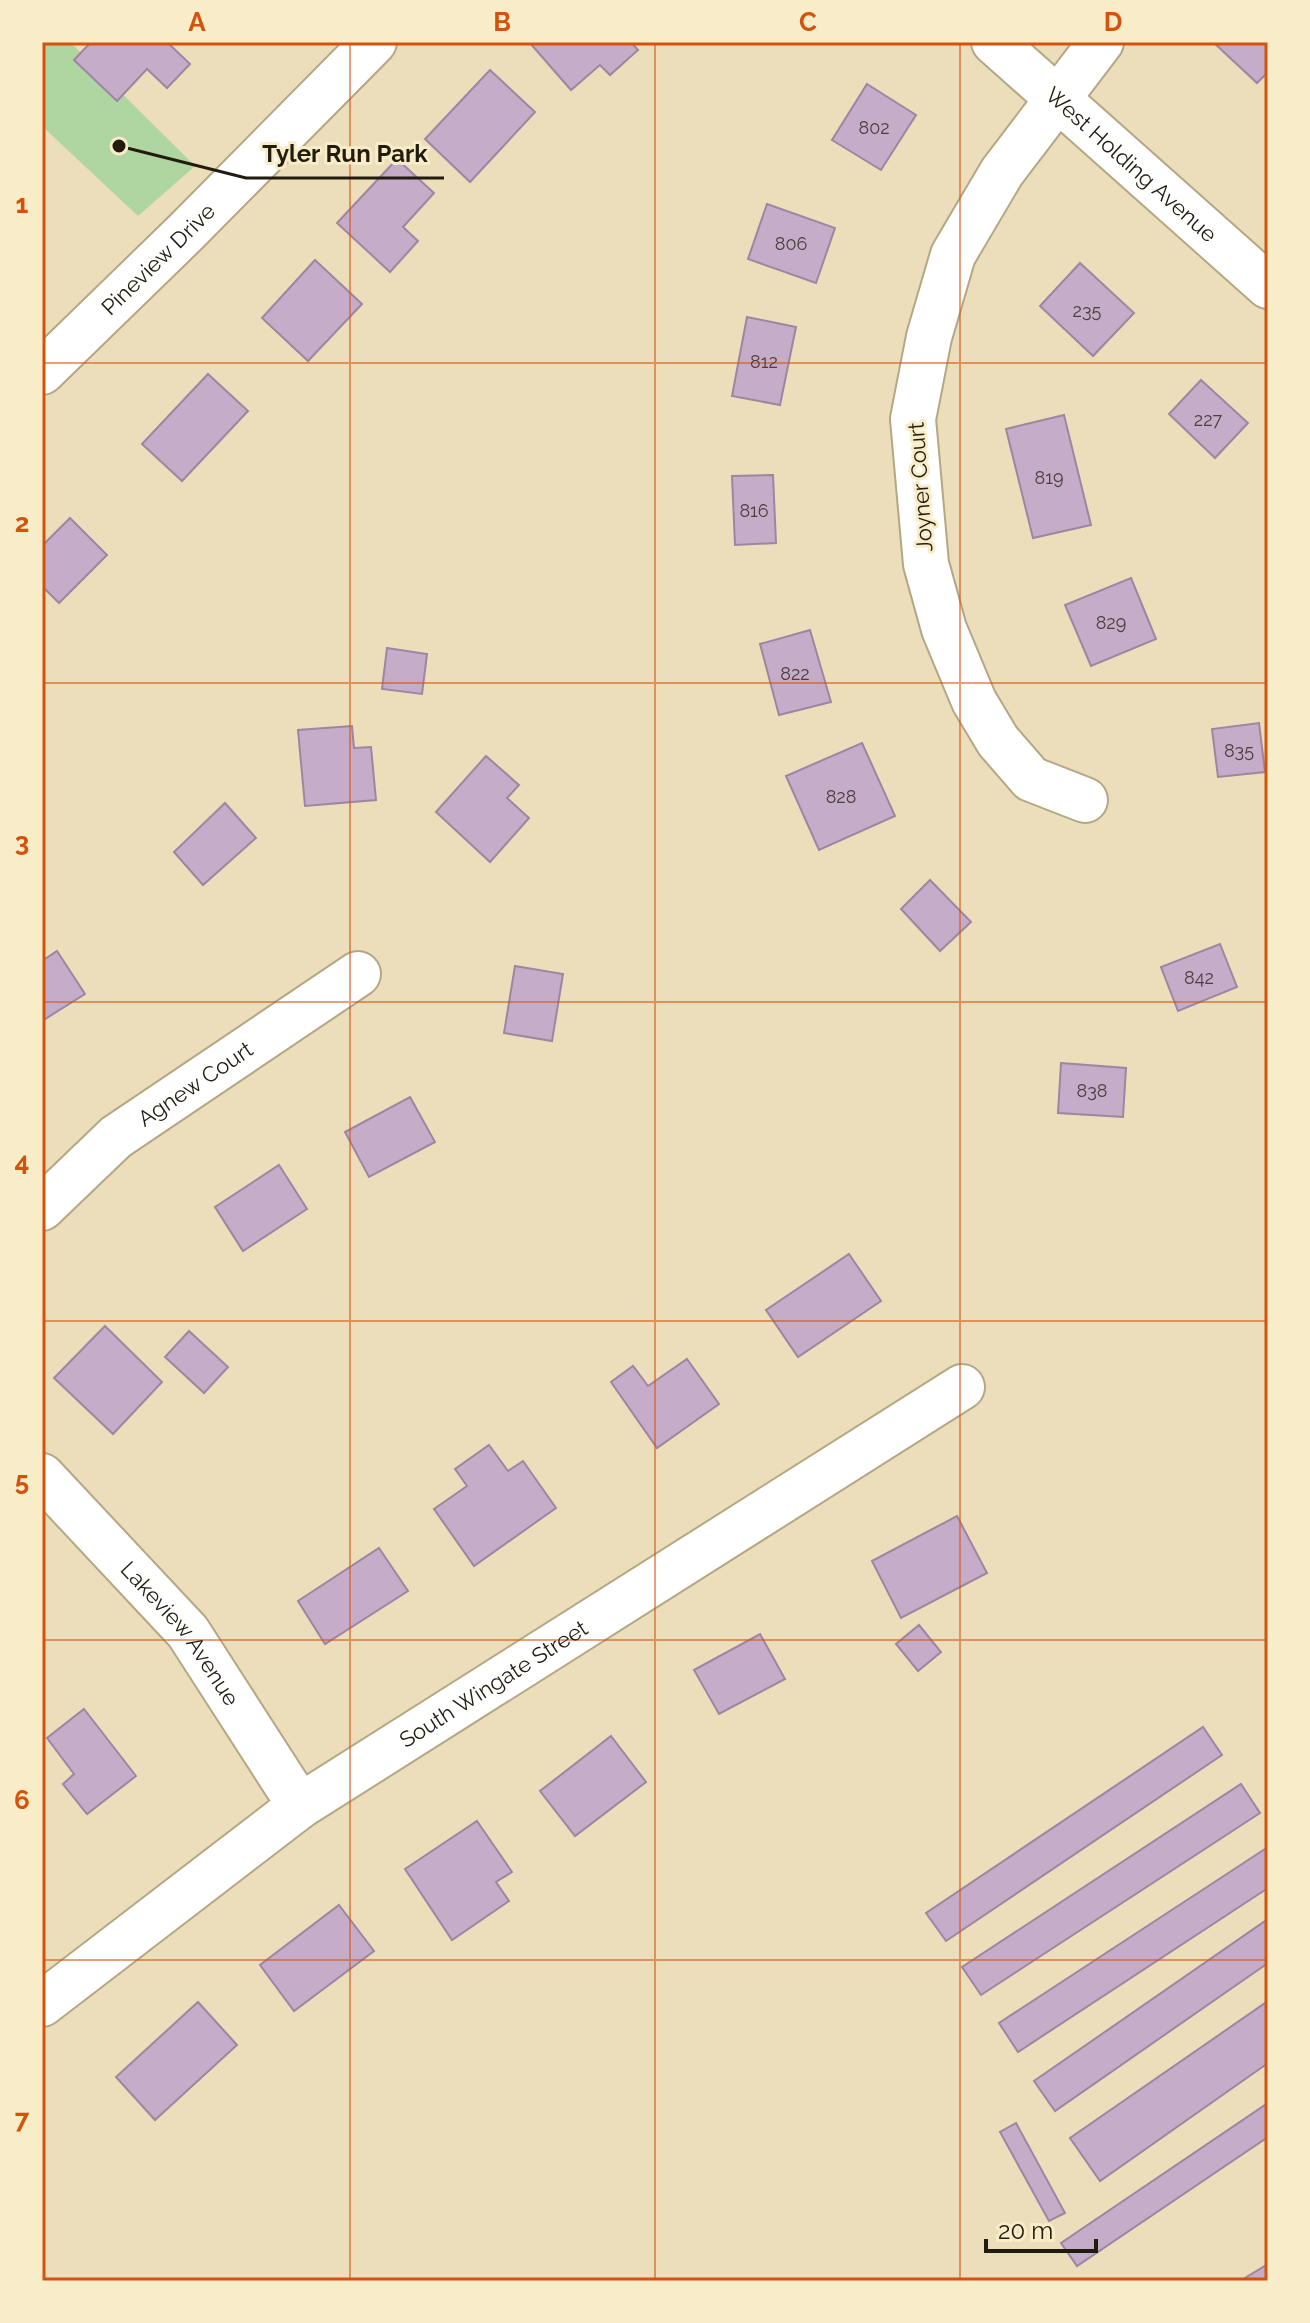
<svg xmlns="http://www.w3.org/2000/svg" width="1310" height="2323" font-family="Raleway,sans-serif">
<rect width="100%" height="100%" fill="#ecdebb"/>
<path fill="#afd5a1" d="M42,42H70L195,166L138,216L42,126Z"/>
<g fill="#c5acc9" stroke="#9e85a1" stroke-width="2">
<path d="M91,42H167L190,64L167,88L147,69L117,101L74,60Z"/>
<path d="M529,42H631L638,50L610,75L600,65L571,90Z"/>
<path d="M1213,42H1268V72L1257,83Z"/>
<path d="M490,70L535,112L470,182L425,139Z"/>
<path d="M867,84L916,115L881,170L832,140Z"/>
<path d="M397,159L434,193L403,227L418,241L390,272L337,223Z"/>
<path d="M767,204L835,228L816,283L748,259Z"/>
<path d="M315,260L362,304L308,361L262,318Z"/>
<path d="M1080,263L1134,313L1093,356L1040,306Z"/>
<path d="M747,317L796,327L780,405L732,396Z"/>
<path d="M208,374L248,411L182,481L142,444Z"/>
<path d="M1201,380L1248,423L1215,458L1169,414Z"/>
<path d="M1064,415L1091,525L1033,538L1006,429Z"/>
<path d="M773,475L776,543L735,545L732,476Z"/>
<path d="M70,518L107,555L59,603L42,586V546Z"/>
<path d="M1131,578L1156,639L1091,666L1065,605Z"/>
<path d="M810,630L831,702L779,715L760,644Z"/>
<path d="M387,648L427,654L422,694L382,689Z"/>
<path d="M1259,723L1265,772L1218,777L1212,729Z"/>
<path d="M352,726L354,748L371,747L376,800L305,806L298,730Z"/>
<path d="M862,743L895,816L819,850L786,776Z"/>
<path d="M486,756L519,785L507,798L529,818L490,862L436,812Z"/>
<path d="M225,803L256,838L203,885L174,852Z"/>
<path d="M930,880L971,922L940,951L901,909Z"/>
<path d="M1220,944L1237,987L1178,1011L1161,967Z"/>
<path d="M57,951L85,994L42,1021V961Z"/>
<path d="M515,966L563,974L552,1041L504,1033Z"/>
<path d="M1061,1063L1126,1068L1123,1117L1058,1113Z"/>
<path d="M410,1097L435,1142L369,1177L345,1132Z"/>
<path d="M279,1165L307,1209L243,1251L215,1207Z"/>
<path d="M849,1254L881,1301L798,1357L766,1310Z"/>
<path d="M105,1326L162,1382L113,1434L54,1378Z"/>
<path d="M189,1331L228,1367L204,1393L165,1357Z"/>
<path d="M687,1359L719,1404L657,1448L611,1382L633,1366L648,1386Z"/>
<path d="M489,1445L508,1471L523,1461L556,1508L474,1566L434,1509L467,1486L455,1469Z"/>
<path d="M957,1516L987,1573L901,1618L872,1561Z"/>
<path d="M379,1548L408,1591L325,1644L298,1601Z"/>
<path d="M919,1625L941,1652L918,1671L896,1644Z"/>
<path d="M760,1634L785,1679L719,1714L694,1670Z"/>
<path d="M84,1709L136,1776L87,1814L63,1784L74,1774L47,1738Z"/>
<path d="M1203,1727L1222,1755L946,1941L926,1913Z"/>
<path d="M611,1736L646,1782L575,1836L540,1791Z"/>
<path d="M1241,1784L1260,1813L981,1995L962,1967Z"/>
<path d="M477,1821L512,1872L496,1882L509,1901L452,1940L405,1869Z"/>
<path d="M1268,1847V1888L1018,2052L999,2023Z"/>
<path d="M339,1905L374,1951L294,2011L260,1965Z"/>
<path d="M1268,1919V1963L1055,2111L1034,2081Z"/>
<path d="M1268,2001V2063L1100,2181L1070,2138Z"/>
<path d="M198,2002L237,2045L155,2120L116,2077Z"/>
<path d="M1268,2103V2137L1077,2266L1061,2243Z"/>
<path d="M1016,2123L1065,2213L1049,2221L1000,2132Z"/>
<path d="M1268,2264V2281H1240Z"/>
</g>
<g fill="none" stroke-linecap="round" stroke-linejoin="round">
<g stroke="#b4a785" stroke-width="48">
<g id="minor">
<path id="s1" d="M994,42L1268,286"/>
<path id="s2" d="M42,372L186,232L374,42"/>
<path d="M1085,800L1031,779L998,741L974,701L944,629L926,564L913,419L929,337L953,255L1002,172L1101,42"/>
<path id="s3" d="M42,1208L116,1137L358,974"/>
<path id="s4" d="M42,1476L188,1632L300,1806"/>
<path id="s5" d="M42,2004L300,1806L962,1387"/>
</g>
</g>
<use href="#minor" stroke="#fff" stroke-width="44"/>
</g>
<path fill="none" stroke="#d4530c" stroke-width="2" stroke-opacity="0.55" d="M350,42V2281M655,42V2281M960,42V2281M42,363H1268M42,683H1268M42,1002H1268M42,1321H1268M42,1640H1268M42,1960H1268"/>
<g text-anchor="middle" dominant-baseline="central" stroke-width="6" stroke-linejoin="round" paint-order="stroke">
<g font-size="18" fill="#4a403e">
<text x="874" y="127">802</text>
<text x="791" y="243">806</text>
<text x="1087" y="310">235</text>
<text x="764" y="361">812</text>
<text x="1208" y="419">227</text>
<text x="1049" y="477">819</text>
<text x="754" y="510">816</text>
<text x="1111" y="622">829</text>
<text x="795" y="673">822</text>
<text x="1239" y="750">835</text>
<text x="841" y="796">828</text>
<text x="1199" y="977">842</text>
<text x="1092" y="1090">838</text>
</g>
<g font-size="22" fill="#211c0f" stroke="#f9ecc8">
<text stroke="none"><textPath href="#s1" startOffset="184">West Holding Avenue</textPath></text>
<text stroke="none"><textPath href="#s2" startOffset="162">Pineview Drive</textPath></text>
<text transform="translate(920 487) rotate(-94)">Joyner Court</text>
<text stroke="none"><textPath href="#s3" startOffset="198">Agnew Court</textPath></text>
<text stroke="none"><textPath href="#s4" startOffset="210">Lakeview Avenue</textPath></text>
<text stroke="none"><textPath href="#s5" startOffset="554">South Wingate Street</textPath></text>
</g>
</g>
<path fill="none" stroke="#211c0f" stroke-width="3" d="M119 146L246 178H444"/>
<circle fill="#211c0f" stroke="#f9ecc8" stroke-width="3" cx="119" cy="146" r="8"/>
<g font-size="24" text-anchor="middle" font-weight="bold" fill="#211c0f" stroke="#f9ecc8" stroke-width="6" stroke-linejoin="round" paint-order="stroke">
<text x="345" y="162">Tyler Run Park</text>
</g>
<rect width="1310" height="2323" fill="none" stroke="#f9ecc8" stroke-width="88"/>
<path d="M986 2239v12h110v-12" fill="none" stroke="#211c0f" stroke-width="4"/>
<text x="998" y="2239" font-size="24" fill="#211c0f" stroke="#f9ecc8" stroke-width="6" paint-order="stroke">20 m</text>
<rect x="44" y="44" width="1222" height="2235" fill="none" stroke="#d4530c" stroke-width="3"/>
<g font-size="26" text-anchor="middle" font-weight="bold" fill="#d4530c">
<text x="197" y="31">A</text>
<text x="502" y="31">B</text>
<text x="808" y="31">C</text>
<text x="1113" y="31">D</text>
<text x="22" y="213">1</text>
<text x="22" y="532">2</text>
<text x="22" y="851">3</text>
<text x="22" y="1171">4</text>
<text x="22" y="1490">5</text>
<text x="22" y="1809">6</text>
<text x="22" y="2128">7</text>
</g>
</svg>
